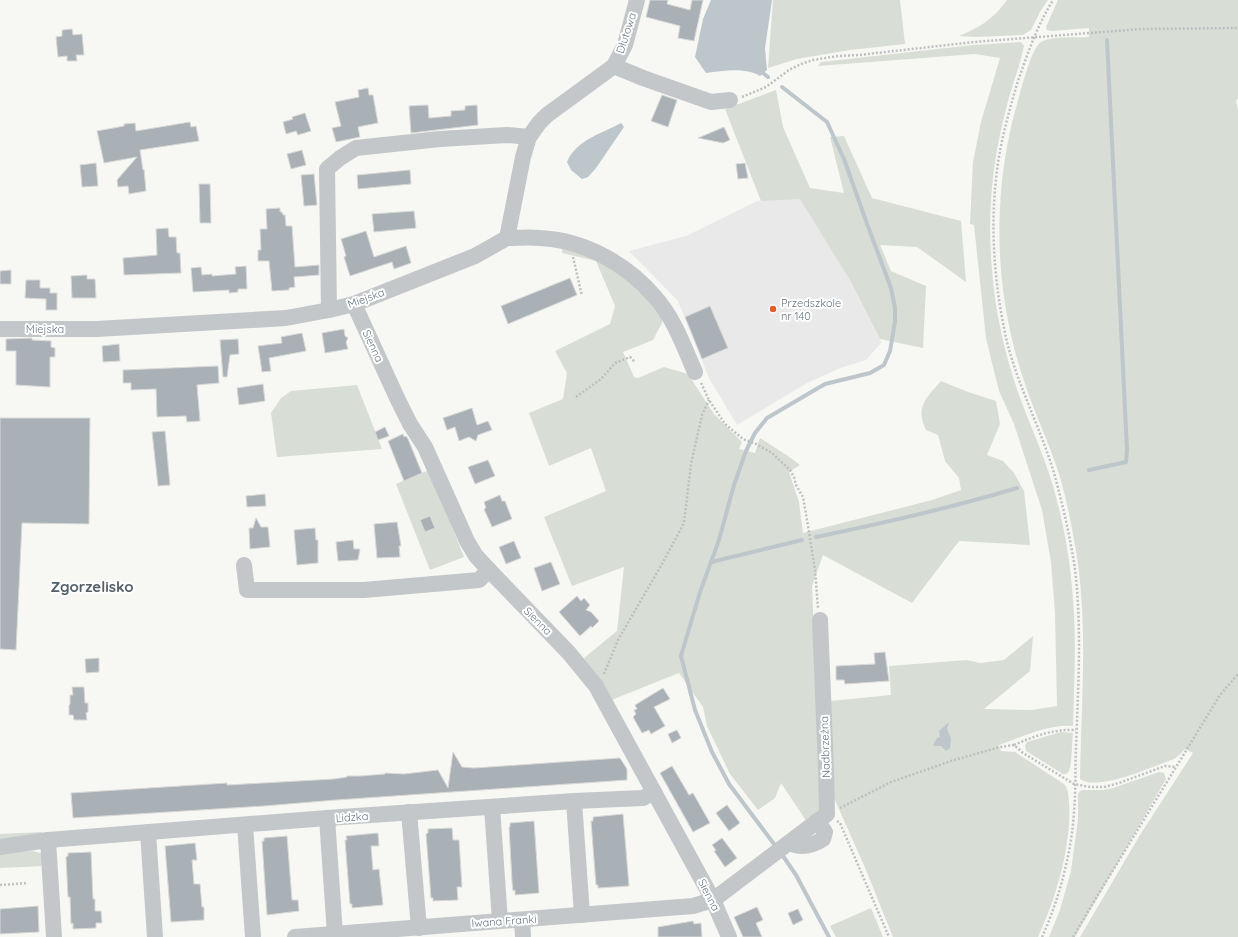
<svg xmlns="http://www.w3.org/2000/svg" width="1238" height="937" font-family="Quicksand,sans-serif">
<rect width="100%" height="100%" fill="#f7f7f4"/>
<path fill="#e8e9e8" d="M800,198L851,282L880,339L881,343L866,360L843,367L807,383L737,425L709,378L678,301L629,251L686,236L757,201Z"/>
<g fill="#d8ded5">
<path d="M773,0H900L905,44L850,50L797,59L768,68Z"/>
<path d="M1007,0H1048L1040,12L1031,30L1023,35L974,37L959,36C982,26 992,20 1007,0Z"/>
<path d="M1058,0H1238V99L1236,100L1238,111V937H1080L1140,835L1193,753L1185,749L1178,756L1174,759C1154,766 1098,792 1080,779C1081,702 1089,623 1075,545C1071,522 1066,497 1059,474C1049,443 1035,414 1025,384C993,292 991,190 1019,97C1022,86 1032,47 1041,42C1053,35 1076,38 1089,37V28L1052,31L1047,30L1046,27Z"/>
<path d="M1021,42L1024,46C1019,69 1010,91 1005,113C992,164 987,217 992,269C995,312 1005,355 1019,395C1032,431 1048,463 1057,501C1067,538 1072,576 1074,614C1076,652 1074,689 1073,726C1048,724 1023,737 999,745L1001,751L1015,752L1064,784C1069,790 1068,795 1069,802C1072,845 1056,898 1038,937H893L866,870L834,798L830,701L891,695L889,666L967,660L980,663L1004,660L1033,636L1030,671L984,709L1032,710L1057,706L1055,613L1051,562L1042,510L1014,424L999,391L993,367L986,338L974,225L970,224L973,162L981,122L1000,58L975,54L818,66L821,62L973,45Z"/>
<path d="M776,90L783,127L810,188L844,193L830,137L844,136L872,198L961,221L966,282L917,247L880,245L891,271L926,286L923,348L880,339L851,282L800,199L761,201L725,109Z"/>
<path d="M563,245L605,260L652,298L663,315L662,323L653,340L623,352L634,377L638,378L664,367L688,374L714,414L742,442L739,449L755,453L760,438L788,456L800,465L789,472L799,502L803,533L932,500L961,490L959,478L945,461L938,435L926,430C915,407 926,398 941,381L968,392L996,401L1000,424L987,455L1003,461L1014,473L1024,491L1030,545L959,541L912,603L823,555L812,586L822,813L807,822L781,783L775,798L758,810L730,774L707,726L703,707L679,673L609,701L584,658L617,631L624,567L572,586L544,517L606,491L591,448L549,466L529,413L563,399L567,373L555,351L610,324L615,306L596,261L562,253Z"/>
<path d="M357,385L382,449L277,457L271,413L281,398L291,391Z"/>
<path d="M429,470L464,557L430,570L396,484Z"/>
<path d="M1061,732L1073,733C1072,742 1072,764 1069,771C1067,774 1066,774 1063,774L1026,751L1025,745L1027,742Z"/>
<path d="M1159,772L1164,773L1166,779L1075,937H1049L1060,910L1071,871L1078,819V794L1080,791L1083,790H1103L1113,788Z"/>
<path d="M42,832V835L0,842V834Z"/>
<path d="M33,851L44,854V866L0,868V853Z"/>
<path d="M871,908L883,937H836L830,926Z"/>
</g>
<g fill="#bdc6cb">
<path d="M711,0H772L765,48L767,70L760,76C745,67 723,71 706,73L695,57L703,19Z"/>
<path d="M621,123L624,127L596,168L588,177L582,179L571,170L567,162C576,140 601,134 621,123Z"/>
<path d="M949,722L947,729L951,738L950,748L946,751L941,746H936L933,745L937,738L940,737L939,731Z"/>
</g>
<g fill="none" stroke-linecap="round" stroke-linejoin="round">
<g stroke="#bdc6cb" stroke-width="4">
<path d="M760,69L763,73L768,77"/>
<path d="M1089,470L1126,462L1127,450L1107,40"/>
<path d="M816,537C884,523 951,508 1017,488"/>
<path d="M711,562L802,540"/>
<path d="M777,848L729,784L712,752L695,710L681,656L700,592L719,540L734,485L746,451L755,433L767,418L825,384L870,373L884,365L890,351L895,322V308L891,288L866,221L844,159L827,122L782,87"/>
<path d="M781,853L796,875L829,937"/>
</g>
</g>
<g fill="#a9b1b7" stroke="#d9d9d7">
<path d="M650,0H668L667,4L690,10L692,0H703L694,41L678,38L680,26L646,17Z"/>
<path d="M72,29L73,35L82,34L84,55H76L77,61H67V56L58,57L56,37L62,36V30Z"/>
<path d="M368,88L369,95H373L378,123L358,127L360,137L336,142L332,128L341,126L335,102L359,97L358,90Z"/>
<path d="M662,95L677,100L668,127L651,121Z"/>
<path d="M428,105L429,118L451,116V111L465,110V106L477,105L478,125L411,133L409,106Z"/>
<path d="M305,113L311,131L298,135L296,131L286,134L283,122L293,119L292,117Z"/>
<path d="M190,122L191,127L196,126L199,141L140,150L143,170L144,169L146,191L129,194L128,186L118,187L117,180L137,157L104,163L97,131L124,126V124L135,123L136,131Z"/>
<path d="M724,127L730,140L723,143L698,138Z"/>
<path d="M302,150L306,165L291,169L287,154Z"/>
<path d="M96,163L98,186L82,187L80,165Z"/>
<path d="M745,163L748,178L738,179L736,164Z"/>
<path d="M410,170L411,184L358,189L357,175Z"/>
<path d="M314,174L317,205L304,206L301,175Z"/>
<path d="M199,184H210L211,223H200Z"/>
<path d="M280,208V212H282L283,215H285L286,226H292L295,267L319,265V275L294,277L295,287L289,288V290L272,291L269,261H258V250H261L260,229H267L266,209Z"/>
<path d="M414,211L416,228L374,232L372,214Z"/>
<path d="M168,228L169,237H176L177,253H180L181,273L124,275L123,258L157,255L156,229Z"/>
<path d="M366,231L374,257L406,246L411,263L394,269L392,262L350,276L344,257L346,256L341,239Z"/>
<path d="M246,266L247,289H238V292L229,293V290L193,292L191,268L201,267L202,275L212,274V276L236,274L235,267Z"/>
<path d="M11,270V284H0V271Z"/>
<path d="M87,275V279H95L96,298H72L71,276Z"/>
<path d="M570,278L577,295L508,324L501,306Z"/>
<path d="M26,280H40V288H50V293H57V310H46V299L25,298Z"/>
<path d="M710,306L728,348L702,359L685,317Z"/>
<path d="M344,329L345,336L348,338L346,342L348,349L325,353L322,333Z"/>
<path d="M302,333L306,351L269,358L271,371L262,372L258,346L282,343L281,337Z"/>
<path d="M32,338V340L51,341V347L55,348V357H50V387L16,385V351H6V339Z"/>
<path d="M238,339L239,354L230,355L227,377H223L220,340Z"/>
<path d="M119,344L120,361L103,362L102,346Z"/>
<path d="M218,366L219,383L197,385L200,421L187,422L186,416L157,417L156,389L131,390V383H123V370Z"/>
<path d="M263,384L265,401L239,405L237,388Z"/>
<path d="M472,408L477,425L488,421L492,430L478,435L476,441L469,437L459,441L455,427L447,430L443,418Z"/>
<path d="M0,418H90L89,524L22,523L16,650L0,649Z"/>
<path d="M385,427L389,436L378,440L375,432Z"/>
<path d="M165,431L170,485L158,486L152,432Z"/>
<path d="M403,434L404,437L406,436L408,439L422,473L404,481L388,441Z"/>
<path d="M488,460L495,476L475,484L468,467Z"/>
<path d="M265,494L266,506L247,507L246,496Z"/>
<path d="M500,495L502,501H505L512,519L492,527L484,509L486,508L484,502Z"/>
<path d="M430,516L435,528L425,532L420,520Z"/>
<path d="M256,518L261,527H268L270,547L250,549L249,528H253Z"/>
<path d="M397,522L401,546H399L400,557L377,558L374,524Z"/>
<path d="M315,528L316,540H318V563L297,565L294,530Z"/>
<path d="M353,540L354,549H360L358,560L338,561L336,542Z"/>
<path d="M514,541L521,558L506,564L499,547Z"/>
<path d="M551,562L560,584L542,591L534,568Z"/>
<path d="M577,596L581,601L584,598L590,605L586,610L591,612L599,621L592,628L591,626L580,636L559,612Z"/>
<path d="M885,652L889,681L845,684L844,680H836V666L875,664L874,653Z"/>
<path d="M99,658V672L86,673L85,659Z"/>
<path d="M72,687H84L85,703H88V712L86,713L87,720H74L73,715H69V705L70,704V695H73Z"/>
<path d="M663,688L670,699L654,707L665,726L651,734L649,730L642,733L633,717L636,714L634,710L637,709L635,705Z"/>
<path d="M677,730L681,738L672,743L668,734Z"/>
<path d="M453,752L462,767L474,768L620,758L627,769V780L336,800L264,806L73,818L71,793L227,783V785L334,779L347,777V776H360L385,774V773L404,774L438,770L448,788Z"/>
<path d="M672,766L689,795L693,793L710,823L693,832L660,773Z"/>
<path d="M727,805L740,823L729,831L716,813Z"/>
<path d="M623,814L629,886L598,888V885H596L594,860L591,821H593V817Z"/>
<path d="M534,821L539,893L515,895V890L513,891L512,881L509,827H510V823Z"/>
<path d="M452,828L453,840H459L462,887H457L458,900L433,901V898H431L426,834L428,833V829Z"/>
<path d="M378,833L379,846H371L373,870L379,869L383,905L352,908V904H350L349,891L345,840H347L346,836Z"/>
<path d="M287,836L292,900H298L299,911L267,915L262,841H264V838Z"/>
<path d="M722,838L737,858L725,867L714,851L716,850L712,845Z"/>
<path d="M195,843L197,860H192L194,884H200L202,907H204V920L171,922L165,846Z"/>
<path d="M91,852L93,899H95V911H101L102,923H96V928L73,929V923L71,924L70,897H68L66,857L68,856V853Z"/>
<path d="M38,906L39,932L0,934V909Z"/>
<path d="M757,907L763,920L756,923L762,937H743L734,917Z"/>
<path d="M798,909L803,920L793,925L788,913Z"/>
<path d="M693,921L694,924L701,923L702,937H658V927Z"/>
</g>
<g fill="none" stroke-linecap="round" stroke-linejoin="round">
<g stroke="#bdbfc1" stroke-width="2.5" stroke-dasharray="2 2" stroke-linecap="butt">
<path d="M742,97L766,87L789,70L801,64L813,60L838,56L859,55L974,42L1141,29L1238,28"/>
<path d="M573,257L582,296"/>
<path d="M701,383L709,400L725,424L743,439L756,444L772,453L790,470L794,477L796,485L803,497L809,532L815,570L818,608"/>
<path d="M576,397L601,379L615,363L630,357L635,362"/>
<path d="M604,674L618,640L662,564L684,523L691,464L702,415L709,400"/>
<path d="M1014,745C1034,736 1054,729 1076,730"/>
<path d="M840,808L891,782L951,761L1000,747L1014,745L1023,753L1074,784L1090,787H1104L1119,783L1165,766L1176,767"/>
<path d="M837,821L840,823L889,937"/>
<path d="M0,885L28,883"/>
<path d="M1042,937C1059,900 1072,851 1074,811C1076,790 1075,769 1076,748C1078,689 1082,628 1075,569C1071,542 1065,515 1058,488C1046,438 1020,393 1007,342C995,289 990,233 996,179C999,147 1008,115 1017,84C1027,55 1037,26 1053,0"/>
<path d="M1073,937L1093,903L1220,695L1238,674"/>
</g>
<g stroke="#c3c7ca" stroke-width="16">
<path d="M614,66L643,78L711,102L730,100"/>
<path d="M507,238C518,238 529,237 540,238C584,240 627,264 655,297C674,318 684,347 695,372"/>
<path d="M354,304L398,400L410,424L425,447L467,541L476,556L489,570L569,653L596,686L713,900L729,937"/>
<path d="M329,310L327,169L340,158L356,148L440,139L507,135L529,137"/>
<path d="M0,329H97L286,318L329,310L354,304L475,256L507,238L523,157L529,137L539,123L547,115L614,66L625,45L637,0"/>
<path d="M244,565L247,590H364L479,580L489,570"/>
<path d="M574,801L582,915"/>
<path d="M492,807L500,921"/>
<path d="M409,812L419,928"/>
<path d="M327,818L335,934"/>
<path d="M245,825L253,937"/>
<path d="M148,832L155,937"/>
<path d="M48,840L54,937"/>
<path d="M789,843C800,848 812,846 823,839L825,832L817,821"/>
<path d="M0,847L48,840L327,818L574,801L643,798L654,792"/>
<path d="M522,920L523,937"/>
<path d="M295,937L693,906L713,900L827,814L826,769L820,620"/>
</g>
</g>
<circle fill="#e25d29" stroke="#fff" stroke-width="1.5" cx="773" cy="309" r="4"/>
<g text-anchor="middle" dominant-baseline="central" stroke-width="4" stroke-linejoin="round" paint-order="stroke">
<g font-size="11" fill="#667685" stroke="#fff">
<text transform="translate(626 33) rotate(-72)">Dłutowa</text>
<text transform="translate(366 298) rotate(-20)">Miejska</text>
<text x="45" y="329">Miejska</text>
<text transform="translate(373 346) rotate(65)">Sienna</text>
<text transform="translate(538 621) rotate(45)">Sienna</text>
<text transform="translate(825 747) rotate(-92)">Nadbrzeżna</text>
<text transform="translate(352 817) rotate(-4)">Lidzka</text>
<text transform="translate(709 895) rotate(63)">Sienna</text>
<text transform="translate(504 921) rotate(-4)">Iwana Franki</text>
</g>
<g font-size="11" fill="#667685" stroke="#fff" text-anchor="start">
<text x="781" y="303">Przedszkole<tspan x="781" dy="13">nr 140</tspan></text>
</g>
<g font-size="15" font-weight="bold" fill="#54606a" stroke="#fff">
<text x="92" y="586">Zgorzelisko</text>
</g>
</g>
</svg>
